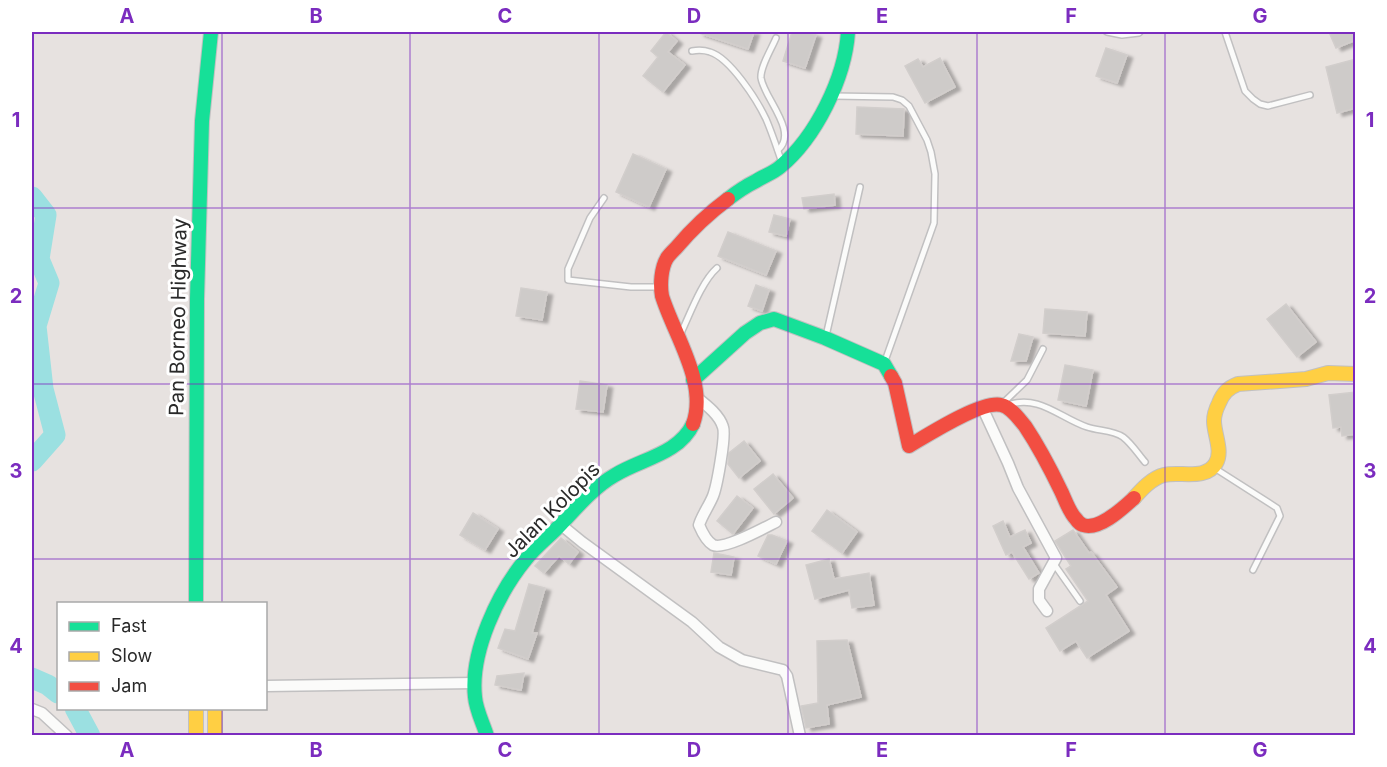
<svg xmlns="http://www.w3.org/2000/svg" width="1387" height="767" font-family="Inter,sans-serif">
<defs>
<filter id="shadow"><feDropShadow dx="5.5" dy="3" stdDeviation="1.5" flood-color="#0004"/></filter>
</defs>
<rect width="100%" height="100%" fill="#e7e2e0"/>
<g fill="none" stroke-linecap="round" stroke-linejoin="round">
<g stroke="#9be0e1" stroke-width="21">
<path d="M32,197L46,215L39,259L49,283L36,326L43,389L55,435L32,461"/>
<path d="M32,678L48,685L58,693"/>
<path d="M75,708L90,736"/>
</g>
</g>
<g fill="#cecbc9" stroke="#d2cecc" stroke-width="1.5" filter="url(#shadow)">
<path d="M666,32L677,41L668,52L685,65L663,92L643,76L658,57L651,51Z"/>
<path d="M699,32H754L748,49L699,33Z"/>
<path d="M792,32H805L816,35L805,68L783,61Z"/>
<path d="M1329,32H1356V40L1336,48Z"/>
<path d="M1106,48L1127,55L1117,83L1096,76Z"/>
<path d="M940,58L955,87L925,103L905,66L918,59L923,67Z"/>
<path d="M1356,59V108L1337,113L1326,67Z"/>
<path d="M857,107L904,109L903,136L856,134Z"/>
<path d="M633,154L666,169L649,207L616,192Z"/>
<path d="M834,194L835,205L804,209L802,198Z"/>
<path d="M774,215L790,219L786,236L769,232Z"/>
<path d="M728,232L776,251L766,275L718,256Z"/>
<path d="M756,285L769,290L762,311L748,306Z"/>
<path d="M521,288L547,292L542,320L516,316Z"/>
<path d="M1286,304L1316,342L1297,357L1267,319Z"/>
<path d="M1045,309L1087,312L1085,336L1043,333Z"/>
<path d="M1019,334L1033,337L1026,361H1011Z"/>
<path d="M1065,365L1093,370L1086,406L1058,400Z"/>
<path d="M580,381L607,385L603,412L576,409Z"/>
<path d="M1356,392V422H1354L1356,434L1342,436L1341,427L1333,428L1329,395Z"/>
<path d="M744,441L760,461L739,478L728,464L729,453Z"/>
<path d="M773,474L793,498L774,514L754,489Z"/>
<path d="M737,496L753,508L733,534L717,521Z"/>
<path d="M827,510L857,532L842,553L812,531Z"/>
<path d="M473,513L498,529L485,550L460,535Z"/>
<path d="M1003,521L1010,537L1025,530L1031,543L1023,547L1039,573L1029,579L1012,552L1006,555L993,526Z"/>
<path d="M1073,530L1089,553L1091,552L1117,587L1106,595L1129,631L1087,658L1076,641L1060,651L1046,628L1088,601L1066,569L1071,566L1055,541Z"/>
<path d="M768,535H772L787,541L776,564L758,556Z"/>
<path d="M561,538L578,552L569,564L559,556L544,573L535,566Z"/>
<path d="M714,553L734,557L731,575L711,572Z"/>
<path d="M829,559L834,579L869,573L874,605L852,608L849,590L815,599L806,565Z"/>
<path d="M529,584L545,588L532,633H537L528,659L498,648L505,629L515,631Z"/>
<path d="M847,640L861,697L827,705L829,724L806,728L801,706L818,703L817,641Z"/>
<path d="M524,673L521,690L495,685L497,676Z"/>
</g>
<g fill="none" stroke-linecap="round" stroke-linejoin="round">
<g stroke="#c1c0c1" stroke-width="8">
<g id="lane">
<path d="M1107,32L1122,35L1139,33L1140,32"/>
<path d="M1225,32L1245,91L1253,99L1260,104L1268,106L1310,95"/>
<path d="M776,38C772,48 760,67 761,78C764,98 799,132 778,150"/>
<path d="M692,51C698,50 704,50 710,52C730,58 757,100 766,119C772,133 777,148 782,163"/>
<path d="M833,96L893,97L902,100L909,106L927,140L931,152L935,174L934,223L885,361"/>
<path d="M604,198L590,218L568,269V280L631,287H659"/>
<path d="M681,333C690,314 702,281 717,268"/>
<path d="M826,336L860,187"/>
<path d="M1002,404L1027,380L1043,349"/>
<path d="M1008,405C1039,394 1060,418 1087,427C1099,431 1113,430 1123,437C1132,444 1138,454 1145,462"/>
<path d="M1216,469L1277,508L1280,516L1253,570"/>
<path d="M1054,564L1080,601"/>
</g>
</g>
<g stroke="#c1c0c1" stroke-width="13">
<g id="street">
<path d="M695,396C705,404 719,414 723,427C726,436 717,486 713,496C709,506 702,515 699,525C702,532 706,541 713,545C724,550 764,528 776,522"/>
<path d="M983,409L1008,463L1018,488L1056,558L1039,589V600L1047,611"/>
<path d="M560,524L582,542L692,622L719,647L742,660L783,670L787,676L800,736"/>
<path d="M266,686L474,683"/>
<path d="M32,709L42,713L67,736"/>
</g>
</g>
<g stroke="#c1c0c1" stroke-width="16">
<g id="fast">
<path d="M728,199C737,192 746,186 756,181C764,176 773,173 780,167C816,137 845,78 848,32"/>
<path d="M693,380L745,333L760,323L774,319L825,338L884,364L891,376"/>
<path d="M196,604L197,299L202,121L211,32"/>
<path d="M487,736C483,723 476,710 475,697C470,652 498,593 526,559C536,546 550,536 561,524C578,506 594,487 615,475C641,459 679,454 693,424"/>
</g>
</g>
<g stroke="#c1c0c1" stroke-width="16">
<g id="slow">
<path d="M1134,498C1142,489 1152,478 1164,475C1180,471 1206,481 1216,463C1223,451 1214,434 1214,421C1214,415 1216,409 1219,403C1223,393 1228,388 1238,384L1306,379L1328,373L1356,374"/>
<path d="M196,708V736"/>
<path d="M215,708V736"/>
</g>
</g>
<g stroke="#c1c0c1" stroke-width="16">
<g id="jam">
<path d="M891,376L895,383L909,446C926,436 982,400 1001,405C1011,407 1019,419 1025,426C1039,447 1050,468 1061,491C1065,499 1069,512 1076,519C1078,522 1080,524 1083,525C1099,531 1123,508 1134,498"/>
<path d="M693,424C708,383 674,335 662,296C660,285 661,268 667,258C669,255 673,251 676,248C692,229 709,213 728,199"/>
</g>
</g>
<use href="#lane" stroke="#fbfbfa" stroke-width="5"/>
<use href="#street" stroke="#fbfbfa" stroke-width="10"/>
<use href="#fast" stroke="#16e098" stroke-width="14"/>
<use href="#slow" stroke="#ffcf43" stroke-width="14"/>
<use href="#jam" stroke="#f24e42" stroke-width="14"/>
</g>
<path fill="none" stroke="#7b2cbf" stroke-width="1.5" stroke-opacity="0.55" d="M222,32V604M410,32V736M599,32V736M788,32V736M977,32V736M1165,32V736M32,208H1356M32,384H1356M32,559H1356M222,708V736"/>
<g text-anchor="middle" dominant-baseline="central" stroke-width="6" stroke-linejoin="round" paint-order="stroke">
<g font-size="20" fill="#292929" stroke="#fff">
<text transform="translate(178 317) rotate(-89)">Pan Borneo Highway</text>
<text transform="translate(552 510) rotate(-45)">Jalan Kolopis</text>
</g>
</g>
<rect width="1387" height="767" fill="none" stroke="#ffffff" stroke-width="66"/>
<rect x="57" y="602" width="210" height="108" fill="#ffffff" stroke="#a9a9a9" stroke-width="1.5"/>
<rect x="69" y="622" width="30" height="9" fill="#16e098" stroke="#a9a9a9" stroke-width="1.5"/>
<text x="111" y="632" font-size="18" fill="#292929">Fast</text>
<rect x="69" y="652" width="30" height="9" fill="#ffcf43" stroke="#a9a9a9" stroke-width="1.5"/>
<text x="111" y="662" font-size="18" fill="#292929">Slow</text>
<rect x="69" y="682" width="30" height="9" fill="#f24e42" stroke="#a9a9a9" stroke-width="1.5"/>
<text x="111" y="692" font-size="18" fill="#292929">Jam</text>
<rect x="33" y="33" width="1321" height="701" fill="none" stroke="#7b2cbf" stroke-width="2"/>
<g font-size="20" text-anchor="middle" font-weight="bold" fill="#7b2cbf">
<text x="127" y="23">A</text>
<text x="316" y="23">B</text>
<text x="505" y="23">C</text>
<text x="694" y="23">D</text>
<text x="882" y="23">E</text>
<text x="1071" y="23">F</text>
<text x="1260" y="23">G</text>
<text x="16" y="127">1</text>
<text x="1370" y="127">1</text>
<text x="16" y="303">2</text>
<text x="1370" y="303">2</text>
<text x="16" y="478">3</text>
<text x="1370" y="478">3</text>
<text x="16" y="653">4</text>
<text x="1370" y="653">4</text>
<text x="127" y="757">A</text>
<text x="316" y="757">B</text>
<text x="505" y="757">C</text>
<text x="694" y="757">D</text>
<text x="882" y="757">E</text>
<text x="1071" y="757">F</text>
<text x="1260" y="757">G</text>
</g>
</svg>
